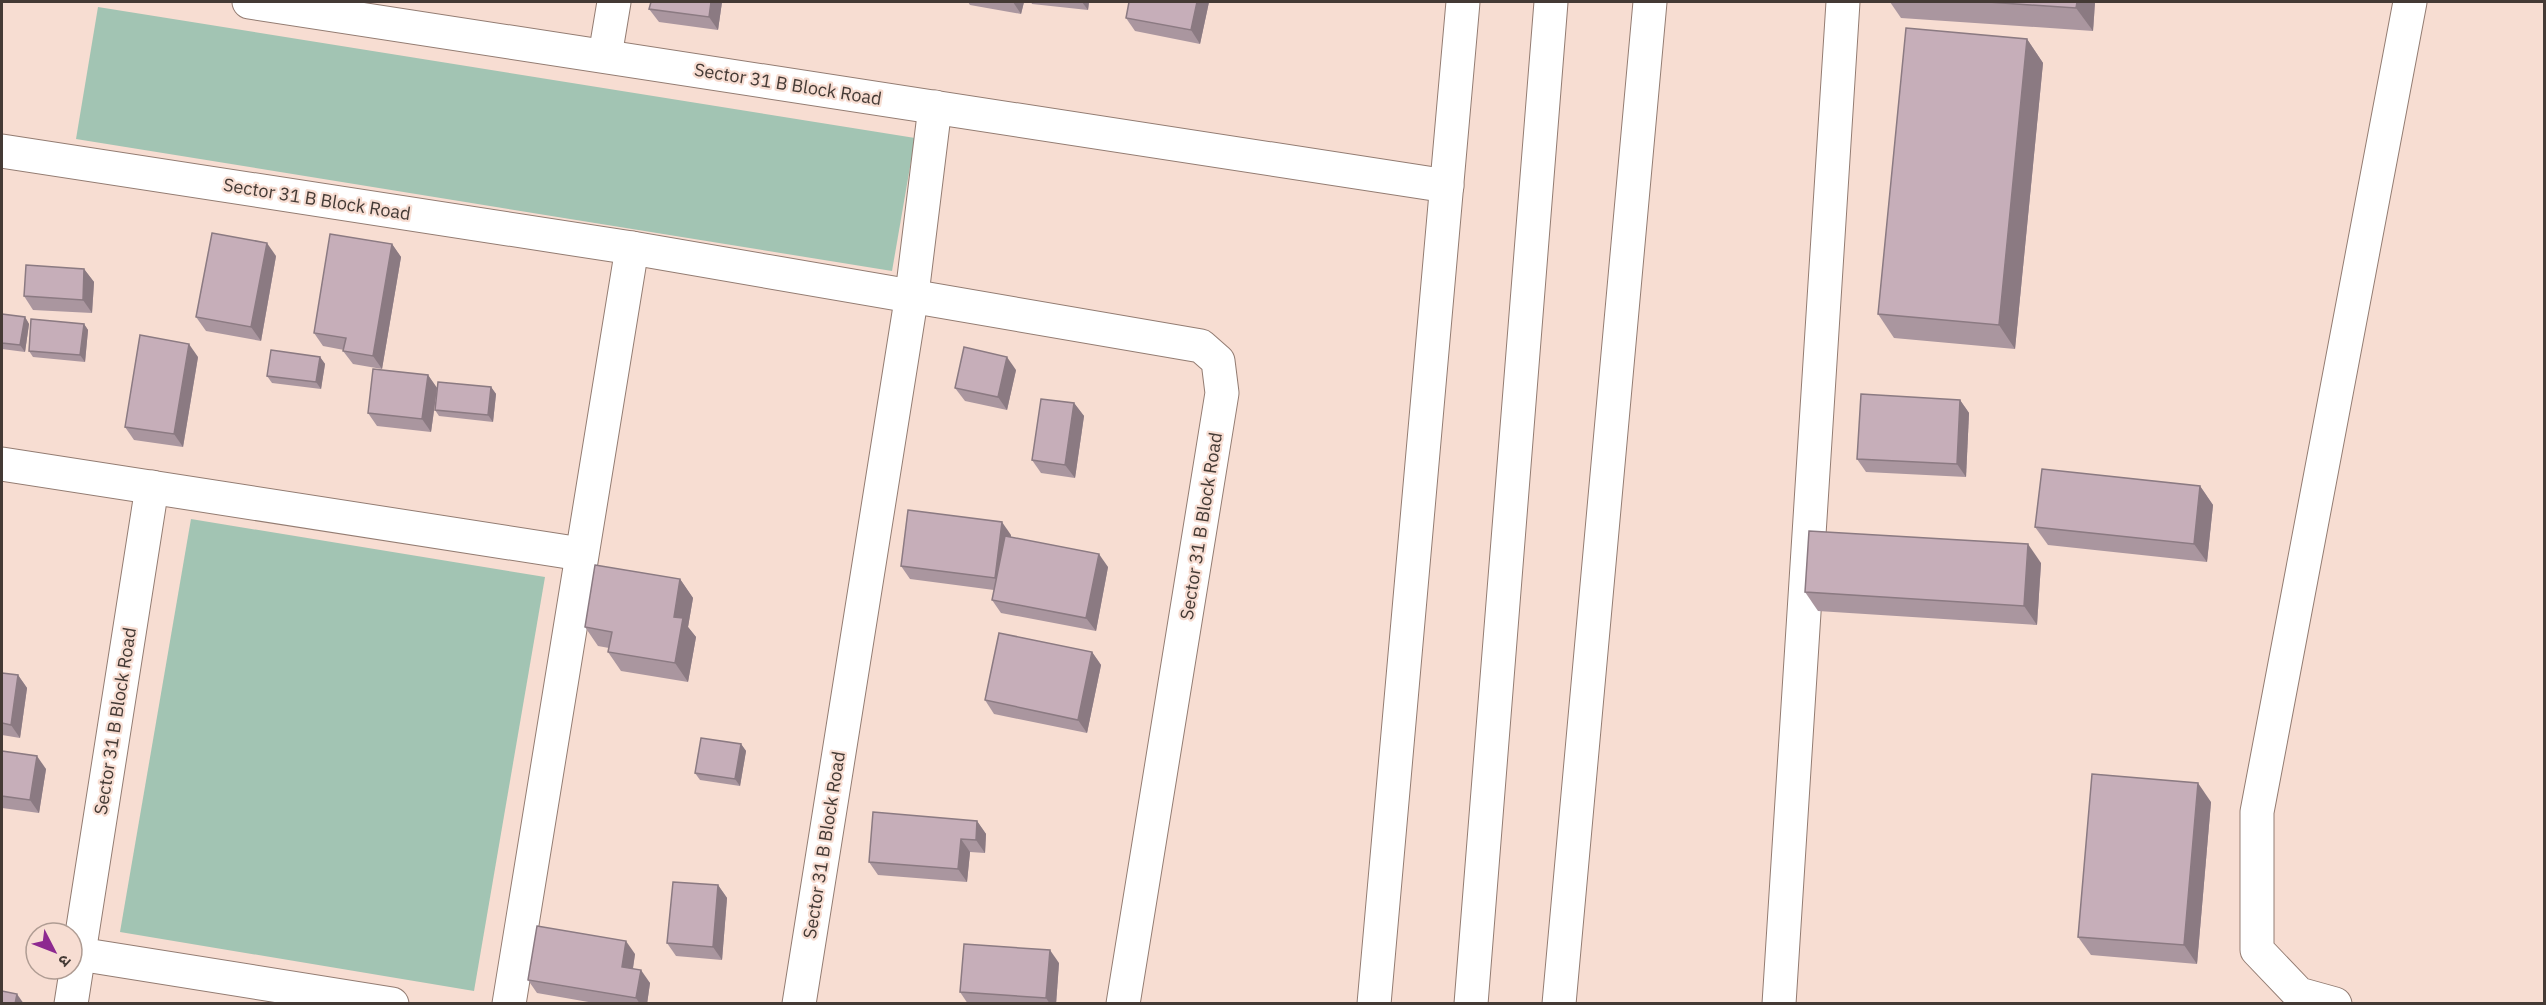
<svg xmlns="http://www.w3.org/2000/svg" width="2546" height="1005" font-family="'IBM Plex Sans','Noto Sans Devanagari',sans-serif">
<rect width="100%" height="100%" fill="#f7ddd2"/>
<g fill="#a2c4b3">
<path d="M98,7L915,138L892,271L76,139Z"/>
<path d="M191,519L545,577L474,991L120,932Z"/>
</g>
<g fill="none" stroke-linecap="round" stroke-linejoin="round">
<g stroke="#937c72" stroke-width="35">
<g id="minor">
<path d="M249,2L1447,186"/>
<path d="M605,56L614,2"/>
<path d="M2,151L632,248L1201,346L1218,361L1222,393L1123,1004"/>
<path d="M2,464L581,554"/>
<path d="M79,954L392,1004"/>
<path d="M71,1004L152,487"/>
<path d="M509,1004L632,248"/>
<path d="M799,1004L912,294L935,107"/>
<path d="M1374,1004L1463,2"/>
<path d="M1779,1004L1843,2"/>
<path d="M2335,1004L2299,994L2257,950V812L2410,2"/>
</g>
</g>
<g stroke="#937c72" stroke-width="35">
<g id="tertiary">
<path d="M1471,1004L1551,2"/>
<path d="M1559,1004L1650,2"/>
</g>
</g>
<use href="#minor" stroke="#fff" stroke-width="33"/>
<use href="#tertiary" stroke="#fff" stroke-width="33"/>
</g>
<g fill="#aa969f">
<path d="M651,2H722L718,30L659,22L649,9Z"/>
<path d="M968,2H1024L1021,14L970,5Z"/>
<path d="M1031,2H1089L1088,10L1032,4Z"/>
<path d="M1209,2L1200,44L1135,31L1126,18Z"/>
<path d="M1890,2H2095L2093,31L1901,18Z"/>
<path d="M2027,39L2043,63L2015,349L1894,338L1878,314Z"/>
<path d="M392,244L401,257L382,369L353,364L343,351L344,350L323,346L314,333Z"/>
<path d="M276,256L261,341L206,331L196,317Z"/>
<path d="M84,269L94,282L92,313L33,310L24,296Z"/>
<path d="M2,314L25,317L29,324L25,352L2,349Z"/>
<path d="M84,324L88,330L85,362L33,357L29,351Z"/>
<path d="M198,357L183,447L134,440L125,427Z"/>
<path d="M320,357L325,364L321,389L272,383L267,376Z"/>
<path d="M1016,370L1007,410L965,401L955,388Z"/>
<path d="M428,375L437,388L491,387L496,394L493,422L439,416L435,410L437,390L431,432L377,426L368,413Z"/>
<path d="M1960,400L1969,413L1966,477L1866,472L1857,459Z"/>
<path d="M1074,403L1084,416L1075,478L1041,473L1032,460Z"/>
<path d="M2200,486L2213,505L2207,562L2048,545L2035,527Z"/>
<path d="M1011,535V537L1108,567L1096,631L1001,613L992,600L994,590L910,579L901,566Z"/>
<path d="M2041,563L2037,625L1818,611L1805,592Z"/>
<path d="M680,579L693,598L688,627L696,637L688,682L621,671L608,652L609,648L598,646L585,627Z"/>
<path d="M1092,652L1101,665L1087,733L994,714L985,700Z"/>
<path d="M2,673L18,675L27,688L20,738L2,735Z"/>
<path d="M741,744L746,751L740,786L700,780L695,773Z"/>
<path d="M2,751L46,769L39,813L2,808Z"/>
<path d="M2211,802L2197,964L2091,955L2078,937Z"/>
<path d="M977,821L986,834L985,853L970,852L967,882L878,875L869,862Z"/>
<path d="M718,885L727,898L722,960L676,956L667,943Z"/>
<path d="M635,954L633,969L650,983L647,1004H600L537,993L528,980Z"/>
<path d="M1059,963L1056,1004H968L960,992Z"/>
</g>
<g fill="#8b7a82">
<path d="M711,2H722L718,30L709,17Z"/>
<path d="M1013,2H1024L1021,14Z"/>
<path d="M1082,2H1089L1088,10Z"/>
<path d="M1197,2H1209L1200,44L1191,30Z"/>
<path d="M2077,2H2095L2093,31L2076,8Z"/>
<path d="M2027,39L2043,63L2015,349L1999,325Z"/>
<path d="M267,243L276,256L261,341L251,327Z"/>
<path d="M392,244L401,257L382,369L373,356Z"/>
<path d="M84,269L94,282L92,313L83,300Z"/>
<path d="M25,317L29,324L25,352L20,345Z"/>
<path d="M84,324L88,330L85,362L80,355Z"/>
<path d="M189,344L198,357L183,447L174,434Z"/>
<path d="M320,357L325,364L321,389L316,382Z"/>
<path d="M1007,357L1016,370L1007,410L998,397Z"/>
<path d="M428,375L437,388L431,432L422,419Z"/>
<path d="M491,387L496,394L493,422L488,415Z"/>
<path d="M1960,400L1969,413L1966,477L1957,464Z"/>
<path d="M1074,403L1084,416L1075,478L1065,465Z"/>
<path d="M2200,486L2213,505L2207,562L2194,544Z"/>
<path d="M1002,522L1011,535L1004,591L995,578Z"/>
<path d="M2028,544L2041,563L2037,625L2024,606Z"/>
<path d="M1099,554L1108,567L1096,631L1086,618Z"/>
<path d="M680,579L693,598L688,627L696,637L688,682L675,663L674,617Z"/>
<path d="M1092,652L1101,665L1087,733L1078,720Z"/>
<path d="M18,675L27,688L20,738L11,725Z"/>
<path d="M741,744L746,751L740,786L735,779Z"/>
<path d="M37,756L46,769L39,813L30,800Z"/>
<path d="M2198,783L2211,802L2197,964L2184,945Z"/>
<path d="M977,821L986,834L985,853L976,840Z"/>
<path d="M961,839L970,852L967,882L958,869Z"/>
<path d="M718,885L727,898L722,960L713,947Z"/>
<path d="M626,941L635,954L631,980L622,967Z"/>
<path d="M1050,950L1059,963L1056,1004H1050L1046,998Z"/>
<path d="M641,970L650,983L647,1004H640L636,998Z"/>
<path d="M17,994L24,1004H15Z"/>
</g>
<g fill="#c6aeb9" stroke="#8b7a82" stroke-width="1.5">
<path d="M651,2H711L709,17L649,9Z"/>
<path d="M1129,2H1197L1191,30L1126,18Z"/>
<path d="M1988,2H2077L2076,8Z"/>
<path d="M1906,28L2027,39L1999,325L1878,314Z"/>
<path d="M212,233L267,243L251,327L196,317Z"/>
<path d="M330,234L392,244L373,356L343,351L346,338L314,333Z"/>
<path d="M26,265L84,269L83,300L24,296Z"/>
<path d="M2,314L25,317L20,345L2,343Z"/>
<path d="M31,319L84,324L80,355L29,351Z"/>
<path d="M140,335L189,344L174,434L125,427Z"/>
<path d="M964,347L1007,357L998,397L955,388Z"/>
<path d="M271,350L320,357L316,382L267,376Z"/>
<path d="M373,369L428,375L422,419L368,413Z"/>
<path d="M438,382L491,387L488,415L435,410Z"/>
<path d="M1861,394L1960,400L1957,464L1857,459Z"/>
<path d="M1041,399L1074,403L1065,465L1032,460Z"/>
<path d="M2042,469L2200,486L2194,544L2035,527Z"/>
<path d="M908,510L1002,522L995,578L901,566Z"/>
<path d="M1809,531L2028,544L2024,606L1805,592Z"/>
<path d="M1005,536L1099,554L1086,618L992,600Z"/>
<path d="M595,565L680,579L674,617L683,618L675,663L608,652L612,632L585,627Z"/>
<path d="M999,633L1092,652L1078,720L985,700Z"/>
<path d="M2,673L18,675L11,725L2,723Z"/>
<path d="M701,738L741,744L735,779L695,773Z"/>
<path d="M2,751L37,756L30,800L2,796Z"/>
<path d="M2092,774L2198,783L2184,945L2078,937Z"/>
<path d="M873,812L977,821L976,840L961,839L958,869L869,862Z"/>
<path d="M673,882L718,885L713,947L667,943Z"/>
<path d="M537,926L626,941L622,967L641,970L636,998L528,980Z"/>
<path d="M964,944L1050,950L1046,998L960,992Z"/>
<path d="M2,991L17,994L15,1004H2Z"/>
</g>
<g text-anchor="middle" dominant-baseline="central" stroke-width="4.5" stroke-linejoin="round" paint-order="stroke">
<g font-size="18" fill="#443a35" stroke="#f7ddd2">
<text transform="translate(788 84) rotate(9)">Sector 31 B Block Road</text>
<text transform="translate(317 199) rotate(9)">Sector 31 B Block Road</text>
<text transform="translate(1201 526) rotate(-81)">Sector 31 B Block Road</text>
<text transform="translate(115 721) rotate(-81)">Sector 31 B Block Road</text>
<text transform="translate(824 845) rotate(-81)">Sector 31 B Block Road</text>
</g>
</g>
<rect width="2546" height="1005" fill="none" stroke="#443a35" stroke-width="6"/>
<g transform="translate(54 951) rotate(132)"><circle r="28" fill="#f7ddd2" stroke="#af9c93" stroke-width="1.5"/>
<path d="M0-4.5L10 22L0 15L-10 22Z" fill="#8d2990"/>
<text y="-9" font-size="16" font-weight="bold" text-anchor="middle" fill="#443a35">उ</text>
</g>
</svg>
